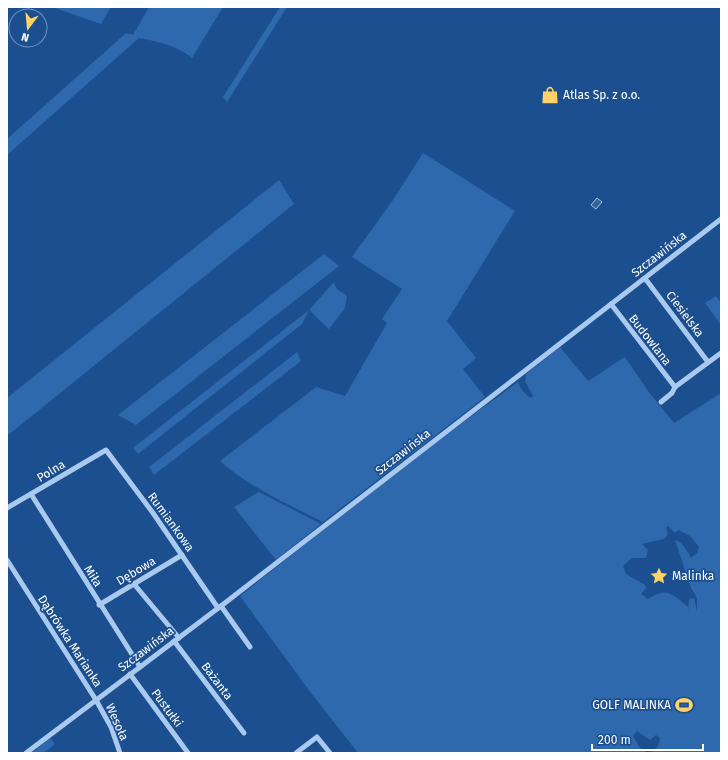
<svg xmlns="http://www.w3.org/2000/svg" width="728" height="760" font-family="'Fira Sans',sans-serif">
<rect width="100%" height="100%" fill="#1b4f8f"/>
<g fill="#2e69ad" fill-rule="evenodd">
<path d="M52,7H111L101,24Z"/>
<path d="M149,7H223L192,58C175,45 160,42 139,38L7,155V139L126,33L133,35Z"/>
<path d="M280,7H287L227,102L223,97Z"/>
<path d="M423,153L515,211L447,321L476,358L463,369L485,397L323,522C291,506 246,485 220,461L316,387L345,396L387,323L382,319L402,289L352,257L393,200Z"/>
<path d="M279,180L294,204L7,436V398Z"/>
<path d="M324,254L339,266L136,425L118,415Z"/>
<path d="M334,282C335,290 342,292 347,296L345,308L329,329L309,310L302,324L138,454L133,448L309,310Z"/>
<path d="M716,296L721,303V325L705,303Z"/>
<path d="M560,347L588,381L625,357L648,391L674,423L721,393V753H650C657,749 659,745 660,738L656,735L650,740L637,731L633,736L640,748L647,753H358L311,693L240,596C331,523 423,451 518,382C520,389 525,393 530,398L533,396L525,381L526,374ZM668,526L675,533L678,530L690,536L699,547L697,553L691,558C687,551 683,542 675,540L691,588L697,598V611L694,598L689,599L688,612V607C672,594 667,586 648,599L641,594L646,588L645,585L626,574L623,566L632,558H646L648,550L642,544L664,539L668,534L666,528Z"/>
<path d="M297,352L301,361L154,475L149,467Z"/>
<path d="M259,492L321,524L276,560L234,507Z"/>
<path d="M50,738L55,744L44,753H32Z"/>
</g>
<path fill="#3c6290" stroke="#9cc4f0" d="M597,198L602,202L596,209L591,205Z"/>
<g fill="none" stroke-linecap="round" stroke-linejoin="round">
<g stroke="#a9c9ee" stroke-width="5">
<path d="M644,279L647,281L708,362"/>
<path d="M611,304L675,387"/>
<path d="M675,387L721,353"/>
<path d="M661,402L672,393L675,387"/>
<path d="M31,494L140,667"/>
<path d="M7,508L106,450L153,513L218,608"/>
<path d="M7,560L96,700L111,727L120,753"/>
<path d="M134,584L179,638"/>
<path d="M99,605L182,555"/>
<path d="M221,606L250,647"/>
<path d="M174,641L244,733"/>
<path d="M130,674L188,753"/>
<path d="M26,753L221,606L721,219"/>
<path d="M296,753L317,737L330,753"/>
</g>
</g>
<defs>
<g id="shop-bare" transform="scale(1.38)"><path d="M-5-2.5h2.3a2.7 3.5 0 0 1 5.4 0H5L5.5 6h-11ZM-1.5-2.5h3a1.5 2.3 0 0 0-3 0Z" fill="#ffd166" stroke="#1b4f8f" stroke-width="2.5" paint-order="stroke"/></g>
<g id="sight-bare" transform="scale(1.38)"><path d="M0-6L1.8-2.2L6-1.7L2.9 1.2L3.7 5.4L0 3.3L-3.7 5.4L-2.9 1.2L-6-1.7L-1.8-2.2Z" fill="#ffd166" stroke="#1b4f8f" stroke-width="2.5" paint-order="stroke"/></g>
<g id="stadium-bare" transform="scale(1.38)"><path d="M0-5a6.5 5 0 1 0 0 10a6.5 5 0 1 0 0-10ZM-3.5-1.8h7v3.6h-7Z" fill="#ffd166" stroke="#1b4f8f" stroke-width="2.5" paint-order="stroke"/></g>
</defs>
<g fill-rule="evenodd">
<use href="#shop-bare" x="550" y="95"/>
<use href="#sight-bare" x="659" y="576"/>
<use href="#stadium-bare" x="684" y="705"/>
</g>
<g text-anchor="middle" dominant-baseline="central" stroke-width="3.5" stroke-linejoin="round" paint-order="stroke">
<g font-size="12" fill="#fff" stroke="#1b4f8f" text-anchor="start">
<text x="563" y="95">Atlas Sp. z o.o.</text>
<text x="672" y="576">Malinka</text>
<text x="671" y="705" text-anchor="end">GOLF MALINKA</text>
</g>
<g font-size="12" fill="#fff" stroke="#1b4f8f">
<text transform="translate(659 254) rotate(-38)">Szczawińska</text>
<text transform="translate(685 314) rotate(53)">Ciesielska</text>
<text transform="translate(650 340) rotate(52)">Budowlana</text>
<text transform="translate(403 452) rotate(-38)">Szczawińska</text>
<text transform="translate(51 471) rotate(-31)">Polna</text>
<text transform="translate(171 522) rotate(54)">Rumiankowa</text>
<text transform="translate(136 571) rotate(-31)">Dębowa</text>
<text transform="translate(93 576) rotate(58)">Miła</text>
<text transform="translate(70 641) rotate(57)">Dąbrówka Marianka</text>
<text transform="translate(146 649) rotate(-37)">Szczawińska</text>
<text transform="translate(217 681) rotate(53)">Bażanta</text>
<text transform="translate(167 708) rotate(54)">Pustułki</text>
<text transform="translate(117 722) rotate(66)">Wesoła</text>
</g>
</g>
<rect width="728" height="760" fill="none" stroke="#ffffff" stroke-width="16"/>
<g transform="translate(28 28) rotate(196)"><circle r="19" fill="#1b4f8f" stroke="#7695bc"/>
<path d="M0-3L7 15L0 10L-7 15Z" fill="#ffd166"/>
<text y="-6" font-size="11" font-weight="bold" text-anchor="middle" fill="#ffffff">N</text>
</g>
<path d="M592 744v6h111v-6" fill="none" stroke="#ffffff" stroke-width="2"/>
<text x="598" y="744" font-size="12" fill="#ffffff" stroke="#1b4f8f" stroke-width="3" paint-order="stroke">200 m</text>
</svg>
